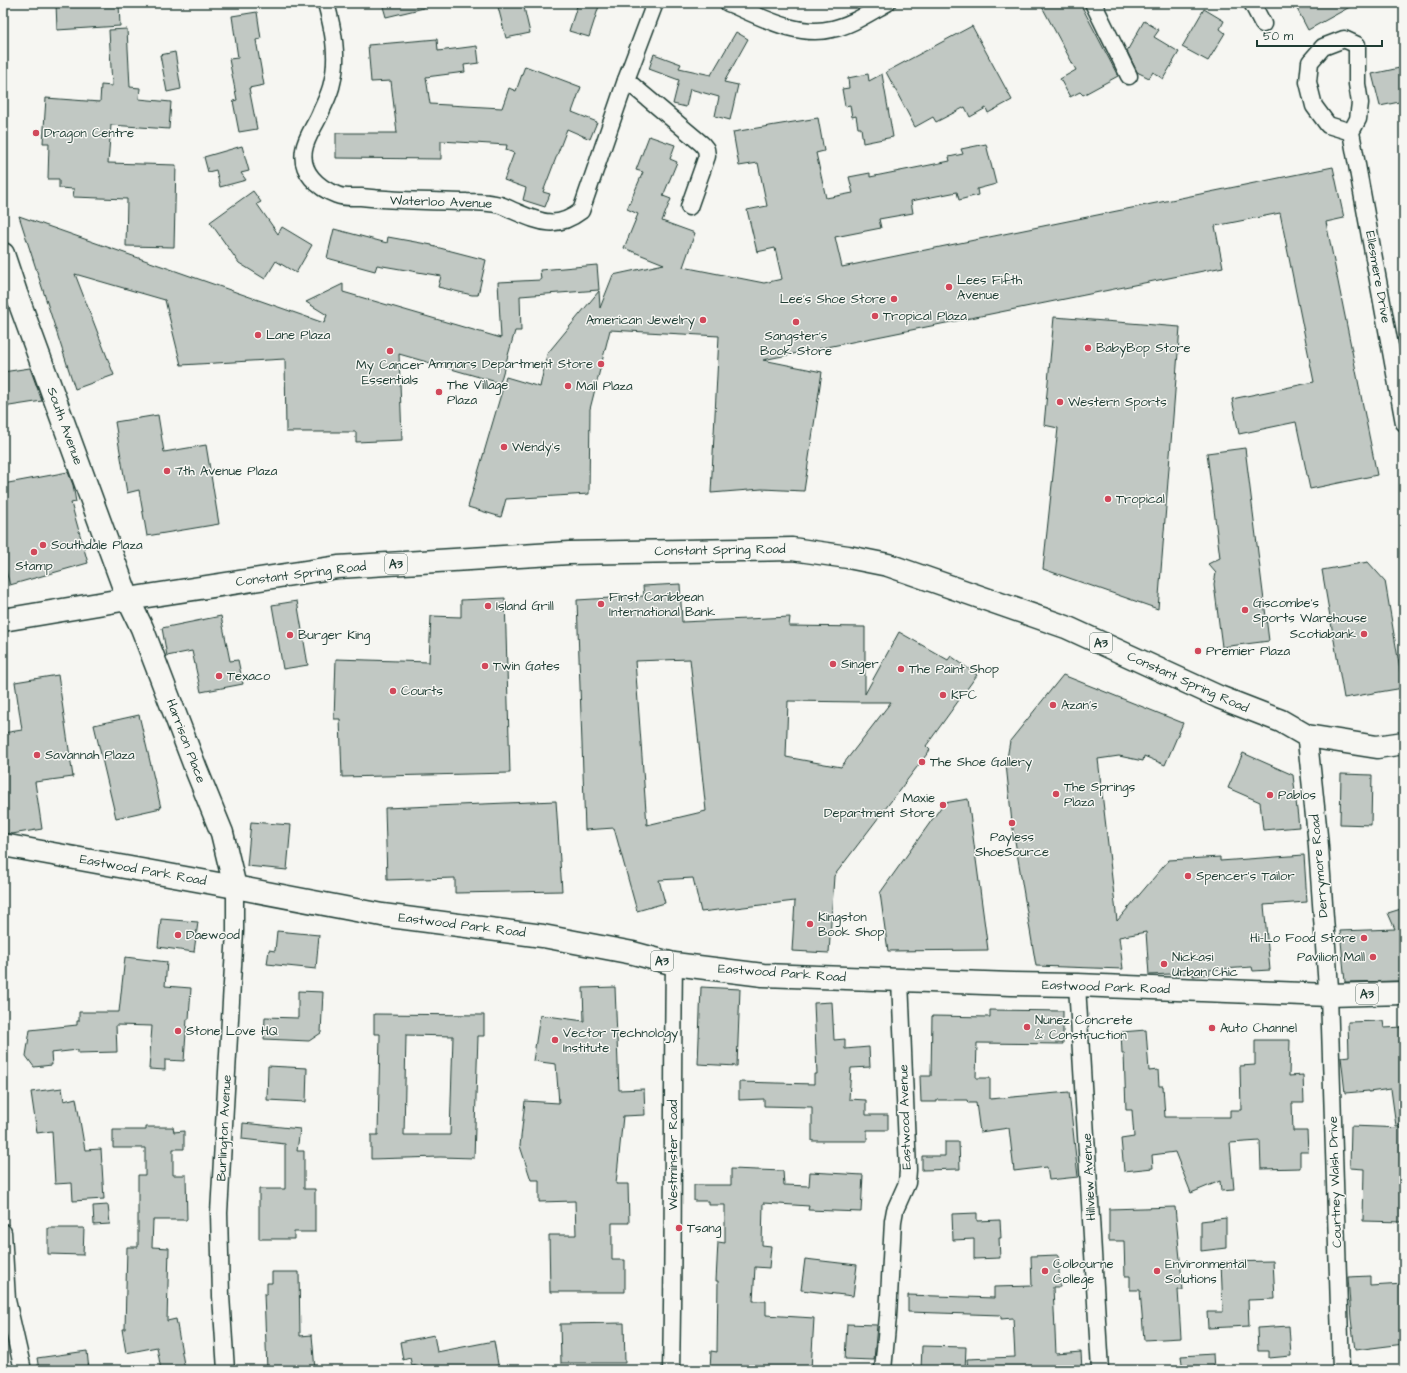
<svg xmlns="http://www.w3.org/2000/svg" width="1407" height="1373" font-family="'Architects Daughter',sans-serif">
<rect width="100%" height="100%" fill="#f6f6f2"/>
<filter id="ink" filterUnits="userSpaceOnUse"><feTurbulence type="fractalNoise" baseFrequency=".025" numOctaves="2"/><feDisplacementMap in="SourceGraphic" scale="8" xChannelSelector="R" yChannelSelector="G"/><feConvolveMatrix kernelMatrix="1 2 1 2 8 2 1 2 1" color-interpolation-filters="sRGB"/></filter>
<g filter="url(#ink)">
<g fill="#c1c8c3" stroke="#1f3d34" fill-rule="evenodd">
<path d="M56,3H119L120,26L57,30Z"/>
<path d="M382,3H423L424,8L386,17Z"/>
<path d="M497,3H523L530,33L506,38Z"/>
<path d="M578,3H600L589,37L569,31Z"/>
<path d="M1040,3H1080L1118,76L1083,95L1080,92L1070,97L1060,79L1076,70Z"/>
<path d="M1294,3H1357L1308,30Z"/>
<path d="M1204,9L1224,21L1220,29L1225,33L1208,61L1182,47Z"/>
<path d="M257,12L261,39L256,40L264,85L249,88L257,129L239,132L233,101L237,100L229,59L238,58L232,16Z"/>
<path d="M1144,21L1159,30L1154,37L1179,52L1163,79L1153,72L1149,78L1137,72L1127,51Z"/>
<path d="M972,26L1012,100L988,113L986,108L970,117L965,107L936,122L933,117L915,127L886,72Z"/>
<path d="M127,29L130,87L140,88L139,99L171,102L169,129L111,125L108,163L176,165L174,247L126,246L127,199L73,197L74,189L59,188V179H48L49,143H43L46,98L100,102L101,85L112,86L109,30Z"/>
<path d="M736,32L748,39L724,82L738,85L730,120L715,116L719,97L690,89L686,107L673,104L679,80L649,69L654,54L681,64L679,68L711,75Z"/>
<path d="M437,39L438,51L477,46L479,63L464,65L465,72L426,77L430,104L502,108L509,88L516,91L525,66L581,87L572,112L597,122L590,139L567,129L543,192L550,194L545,207L523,200L526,188L504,180L514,153L506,150L507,145L441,141V159L336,158V133H397L391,81L371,82L368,45Z"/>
<path d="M175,52L181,89L167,92L160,55Z"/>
<path d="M1404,67V101L1380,106L1372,74Z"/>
<path d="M868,74L869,81L882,74L893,137L863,143L861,128H858L856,116L852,117L850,105L845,106L842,89L849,88L848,78Z"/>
<path d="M818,118L824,151L816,153L826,198L853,193L849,177L870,173V177L950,161L949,157L963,154L961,149L986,144L996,184L977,189L978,195L959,200L957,192L911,201L913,213L879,219L881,228L835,237L842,267L1333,167L1344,218L1326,222L1377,475L1310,489L1296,422L1239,434L1232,399L1314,382L1280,213L1215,226L1223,267L763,360L822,372L804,491L762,489L711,493L719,336L610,330L590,409L589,494L506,499L501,517L468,507L506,377L540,387L547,354L599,291L600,308L613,275L664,264L624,248L638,214L627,209L643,172L636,170L649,136L675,145L670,159L677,162L663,196L671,199L662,221L695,233L683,267L764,283L782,279L775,248L757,252L747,210L767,206L758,163L739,166L733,132Z"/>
<path d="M242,146L249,171L241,173L246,180L220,187L216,170L208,172L204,157Z"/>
<path d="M253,191L261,202L257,204L278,234L282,227L312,245L296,273L276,261L265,279L239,263L210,222Z"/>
<path d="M19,216L324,323L327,315L306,302L343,284V292L501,338L498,282L541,280L540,270L597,265L599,290L520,296L521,331H515L500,383L399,354L402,440L356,442V432H286L285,359L181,365L165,300L75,274L114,375L75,389Z"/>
<path d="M334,229L387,243L388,237L432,245V246L486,260L478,295H472L438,287L441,276L377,265L375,271L327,258Z"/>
<path d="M1054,317L1180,327L1158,609L1043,569L1058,428L1044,425Z"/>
<path d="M30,368L42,401L3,407V372Z"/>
<path d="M158,415L164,452L206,445L219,524L147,536L139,490L127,493L115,422Z"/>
<path d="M1245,448L1269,641L1222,647L1214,584L1216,573L1208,564L1220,558L1207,453Z"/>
<path d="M68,472L73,485L76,502L71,503L88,563L10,585L5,568L3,569V484Z"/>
<path d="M1368,562L1385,581L1403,688L1344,698L1322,570Z"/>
<path d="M680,584L682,622L790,617L789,626L865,627V694L899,632L948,660L951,656L977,675L926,746L930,750L834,876L829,953L792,951L795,901L701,912L693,878L659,880L665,903L637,911L614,828L585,830L577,600L644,596L643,586ZM690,659L706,811L647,825L635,661ZM788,701L860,702H891L841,767L786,757Z"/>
<path d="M505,598L510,773L342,777L340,719H334L336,659L429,662L431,616L461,617V600Z"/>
<path d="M297,601L308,665L283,669L272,605Z"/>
<path d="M221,616L230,661L238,660L243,684L201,692L192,651L167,656L162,628Z"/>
<path d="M58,675L73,777L35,782L42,829L12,834L3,833V801H5L3,787V733L22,730L15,682Z"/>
<path d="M1063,675L1183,723L1165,765L1144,756L1143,761L1119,756L1098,759L1117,921L1169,860L1220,857V861L1304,855L1307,902L1264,905L1270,970L1253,971L1252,967L1209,970L1210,974L1193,976V973L1149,975L1146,932L1119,937L1123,969L1036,966L1012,823L1006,764L1010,741Z"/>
<path d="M139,715L161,808L116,818L94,725Z"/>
<path d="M1243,753L1293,775L1299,827L1263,830L1260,802L1228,788Z"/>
<path d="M1341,774L1372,775L1371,825L1340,824Z"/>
<path d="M968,799L988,950L888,951L880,893L944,803Z"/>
<path d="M556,801L562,891L455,893V878L387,880L385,808Z"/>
<path d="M251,822L291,825L287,870L247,866Z"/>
<path d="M1404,908V981L1345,982L1340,931L1395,929L1388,913Z"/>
<path d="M161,919L198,922L194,952L158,947Z"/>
<path d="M277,931L319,935L316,969L267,964L269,950L275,951Z"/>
<path d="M125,957L167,962L165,986L191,988L189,1019H187L184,1061L165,1060V1070L149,1069L152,1026L116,1025L117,1052L78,1053V1050L51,1053L52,1065L34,1067L26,1056L30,1030L77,1025V1021H79V1012H119Z"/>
<path d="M615,987L619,1090L644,1089L645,1115L623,1116L616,1184H628L629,1223H612V1260H625V1292H550L549,1235H576L575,1201L539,1202V1180H531L520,1146L525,1101L559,1103L556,1064L533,1061L540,1015L584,1021L583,988Z"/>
<path d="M701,987L740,989L737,1066L698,1064Z"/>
<path d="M298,991L323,992L321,1033L309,1041L264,1039L265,1017L298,1018Z"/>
<path d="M832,1002L834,1040L845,1039V1049L869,1047L870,1067L851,1068L849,1099L866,1100V1115H888V1130H867V1141H812V1107L764,1106V1099L739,1100V1082L814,1084V1074H817L814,1003Z"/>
<path d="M990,1010L1063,1011V1044L977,1043L976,1078H990V1099L1069,1092L1078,1177L1049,1180L1047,1167L1014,1171L1009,1128L980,1132L976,1103H968L967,1100H937V1102H921L920,1076H931L932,1016L990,1017Z"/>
<path d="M374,1014L484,1015V1036H478L474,1158L440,1157L371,1159V1135H378L380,1034H374ZM406,1035L453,1036L450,1135H404Z"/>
<path d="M1383,1021L1384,1028L1404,1027V1125L1396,1126L1391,1089L1369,1092V1091L1345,1093L1341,1057L1349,1056L1348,1022Z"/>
<path d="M1146,1030L1149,1071L1158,1070L1159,1086H1163L1165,1117H1230V1110H1241L1240,1066L1255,1065V1040H1290L1289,1076L1303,1075L1304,1103H1292L1293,1131H1307L1308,1152H1300V1168L1261,1169L1260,1141L1230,1143L1234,1190L1221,1191L1220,1181L1191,1193L1175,1152L1152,1155L1153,1168L1124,1171L1121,1139L1134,1137L1132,1110H1126L1124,1053H1122L1121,1032Z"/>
<path d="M268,1066L307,1068L306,1102L267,1100Z"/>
<path d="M62,1088L64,1101L76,1098L85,1150L101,1149L104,1199L73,1201L72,1183L55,1184L52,1131L37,1133L31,1092Z"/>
<path d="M243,1123L300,1129L297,1151H304V1189H315V1232H294V1239H259V1189H285V1144L242,1139Z"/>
<path d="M1351,1126L1404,1128V1222L1363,1221L1364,1169L1350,1168Z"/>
<path d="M146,1127H173L174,1132L184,1131V1149H173V1175H186L187,1220H153L152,1247L169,1248L167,1321L176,1319L185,1370H161L157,1347L126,1353L122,1329H125L127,1247H138V1175H145V1148H113V1130H146Z"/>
<path d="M945,1142H959L960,1169L922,1170V1156H945Z"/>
<path d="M731,1169L783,1171L784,1185L809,1186L810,1172L863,1175L861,1212L808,1210L809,1206L763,1203L762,1245L771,1246L769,1268L755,1267L753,1301H766V1315L814,1318L811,1370H710L711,1351L717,1352L718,1281H716L718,1242L725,1243V1205H708V1201H694V1185H731Z"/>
<path d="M108,1205L110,1224L94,1225L93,1206Z"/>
<path d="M1175,1207L1183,1290H1178L1181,1338L1144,1340L1140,1290H1130V1276H1125L1124,1241H1109V1209Z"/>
<path d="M977,1213V1221L1000,1220L1001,1238H999L1000,1258L974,1259V1239L953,1240L952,1214Z"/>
<path d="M1226,1218V1248L1201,1251V1221Z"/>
<path d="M48,1228H84L83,1255L48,1254Z"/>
<path d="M1058,1255L1060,1287H1053L1056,1354L1081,1352L1082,1370H968L967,1359L1015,1357L1013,1318L1001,1319V1315L908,1312V1295L994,1298V1287L1032,1286L1031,1256Z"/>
<path d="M805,1259L857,1265L853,1296L801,1290Z"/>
<path d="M1273,1261L1275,1299L1248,1300L1249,1326L1208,1328L1207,1312H1223L1221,1262Z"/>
<path d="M272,1272H299L300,1336L312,1335L315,1370H267L264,1294H267V1283H272Z"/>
<path d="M1370,1276V1286L1404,1284V1344L1355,1350L1351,1319L1348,1277Z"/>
<path d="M624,1323L625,1363H561L560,1324Z"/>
<path d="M847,1324L877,1325L874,1360L845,1359Z"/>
<path d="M1289,1326L1291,1356L1269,1358V1351H1258L1257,1328Z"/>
<path d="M434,1335L437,1352L494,1341L499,1370H423L422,1364L412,1366L410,1358L403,1360L400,1342Z"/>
<path d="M922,1346L966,1347L965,1370H921Z"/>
<path d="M87,1351L89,1370H39L37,1358Z"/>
<path d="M1213,1354L1214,1370H1183L1181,1356Z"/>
</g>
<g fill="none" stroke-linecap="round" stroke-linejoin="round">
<g stroke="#1f3d34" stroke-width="19">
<g id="minor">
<path d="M326,3C333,29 339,57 332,83C330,94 324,104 320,114C315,126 306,137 304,150C300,172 318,188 337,195C344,198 353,197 361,197C396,201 431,201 467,202C477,202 490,202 500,205C504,206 509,209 514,211C540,222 556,230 581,211L626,80L655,3"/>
<path d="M728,3C760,16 797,38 832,29C852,25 870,12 887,3"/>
<path d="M1093,3L1129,76"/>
<path d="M1252,3L1263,24"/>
<path d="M626,80L702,144L706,149L707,156L689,207"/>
<path d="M1351,132L1328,125L1314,106L1308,82L1310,62L1323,47L1344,39L1357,45V84L1360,103L1358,119L1351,132L1404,423"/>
<path d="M1077,985L1100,1370"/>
<path d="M1329,995L1341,1370"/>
<path d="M3,1232L7,1300L23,1370"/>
<path d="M226,1370L221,1296L219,1213L235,931V887"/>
<path d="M671,1370C674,1235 672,1099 674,964"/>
<path d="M883,1370L888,1316L893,1221L895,1210L907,1183L908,1170L900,980"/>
</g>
</g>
<g stroke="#1f3d34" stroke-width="22">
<path id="tertiary" d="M1307,736L1318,840L1329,995"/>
</g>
<g stroke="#1f3d34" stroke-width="25">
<path id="secondary" d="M3,254L16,293L128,599L142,628L196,769L222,833L235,887"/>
</g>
<g stroke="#1f3d34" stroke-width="25">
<g id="primary">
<path d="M3,620L128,599L338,567L569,553L792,549L848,557L888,565L1066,627L1219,697L1281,721L1307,736L1377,747L1404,743"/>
<path d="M3,845L235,887L382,915L543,936L633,953L674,964L763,975L1012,984L1077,985L1329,995L1404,993"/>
</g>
</g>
<use href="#minor" stroke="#f6f6f2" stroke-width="16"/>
<use href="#tertiary" stroke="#f6f6f2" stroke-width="19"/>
<use href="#secondary" stroke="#f6f6f2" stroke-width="22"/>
<use href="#primary" stroke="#f6f6f2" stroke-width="22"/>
</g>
</g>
<g fill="#d1495b" stroke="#f6f6f2" stroke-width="1.5">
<circle cx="36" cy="133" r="4"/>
<circle cx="949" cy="287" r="4"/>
<circle cx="894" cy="299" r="4"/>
<circle cx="875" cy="316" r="4"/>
<circle cx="703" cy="320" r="4"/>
<circle cx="796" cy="322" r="4"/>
<circle cx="258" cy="335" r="4"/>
<circle cx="1088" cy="348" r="4"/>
<circle cx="390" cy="351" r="4"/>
<circle cx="601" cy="364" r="4"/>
<circle cx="568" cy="386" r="4"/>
<circle cx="439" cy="392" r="4"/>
<circle cx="1060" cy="402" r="4"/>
<circle cx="504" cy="447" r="4"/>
<circle cx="167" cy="471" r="4"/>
<circle cx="1108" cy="499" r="4"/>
<circle cx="43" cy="545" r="4"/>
<circle cx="34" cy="552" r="4"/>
<circle cx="601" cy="604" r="4"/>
<circle cx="488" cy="606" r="4"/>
<circle cx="1245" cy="610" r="4"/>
<circle cx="1364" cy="634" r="4"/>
<circle cx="290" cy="635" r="4"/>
<circle cx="1198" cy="651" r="4"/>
<circle cx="833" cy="664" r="4"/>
<circle cx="485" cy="666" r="4"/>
<circle cx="901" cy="669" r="4"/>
<circle cx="219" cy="676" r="4"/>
<circle cx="393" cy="691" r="4"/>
<circle cx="943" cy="695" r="4"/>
<circle cx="1053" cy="705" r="4"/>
<circle cx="37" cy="755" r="4"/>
<circle cx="922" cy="762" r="4"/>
<circle cx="1056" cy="794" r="4"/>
<circle cx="1270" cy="795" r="4"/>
<circle cx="943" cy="805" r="4"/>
<circle cx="1012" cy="823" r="4"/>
<circle cx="1188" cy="876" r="4"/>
<circle cx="810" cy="924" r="4"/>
<circle cx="178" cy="935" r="4"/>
<circle cx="1364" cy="938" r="4"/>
<circle cx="1373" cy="957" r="4"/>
<circle cx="1164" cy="964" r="4"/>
<circle cx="1027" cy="1027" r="4"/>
<circle cx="1212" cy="1028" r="4"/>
<circle cx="178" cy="1031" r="4"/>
<circle cx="555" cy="1040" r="4"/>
<circle cx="679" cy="1228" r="4"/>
<circle cx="1045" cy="1271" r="4"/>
<circle cx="1157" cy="1271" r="4"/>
</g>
<g text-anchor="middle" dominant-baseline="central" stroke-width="3" stroke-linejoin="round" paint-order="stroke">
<g fill="#f6f6f2" stroke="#60746d" stroke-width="1">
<rect x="385" y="554" width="22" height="20" rx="3"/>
<rect x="1090" y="633" width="22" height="20" rx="3"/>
<rect x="651" y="951" width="22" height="20" rx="3"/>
<rect x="1356" y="984" width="22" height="20" rx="3"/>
</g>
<g font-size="12" font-weight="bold" fill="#1f3d34">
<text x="396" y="564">A3</text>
<text x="1101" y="643">A3</text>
<text x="662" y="961">A3</text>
<text x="1367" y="994">A3</text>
</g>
<g font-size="13" fill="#1f3d34" stroke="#f6f6f2" text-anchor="start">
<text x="44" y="133">Dragon Centre</text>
<text x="957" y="280">Lees Fifth<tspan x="957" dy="15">Avenue</tspan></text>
<text x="886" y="299" text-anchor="end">Lee’s Shoe Store</text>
<text x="883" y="316">Tropical Plaza</text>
<text x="695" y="320" text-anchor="end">American Jewelry</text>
<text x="266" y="335">Lane Plaza</text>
<text x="796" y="336" text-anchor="middle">Sangster's<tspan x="796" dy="15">Book Store</tspan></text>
<text x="1096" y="348">BabyBop Store</text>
<text x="593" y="364" text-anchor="end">Ammars Department Store</text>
<text x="390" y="365" text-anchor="middle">My Cancer<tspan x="390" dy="15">Essentials</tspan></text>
<text x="447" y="385">The Village<tspan x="447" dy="15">Plaza</tspan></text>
<text x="576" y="386">Mall Plaza</text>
<text x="1068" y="402">Western Sports</text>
<text x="512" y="447">Wendy's</text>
<text x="175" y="471">7th Avenue Plaza</text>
<text x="1116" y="499">Tropical</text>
<text x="51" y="545">Southdale Plaza</text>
<text x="34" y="566" text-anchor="middle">Stamp</text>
<text x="609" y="597">First Caribbean<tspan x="609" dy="15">International Bank</tspan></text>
<text x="1253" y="603">Giscombe's<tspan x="1253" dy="15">Sports Warehouse</tspan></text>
<text x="496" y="606">Island Grill</text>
<text x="1356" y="634" text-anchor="end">Scotiabank</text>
<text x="298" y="635">Burger King</text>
<text x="1206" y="651">Premier Plaza</text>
<text x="841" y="664">Singer</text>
<text x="493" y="666">Twin Gates</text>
<text x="909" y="669">The Paint Shop</text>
<text x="227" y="676">Texaco</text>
<text x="401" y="691">Courts</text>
<text x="951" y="695">KFC</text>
<text x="1061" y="705">Azan's</text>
<text x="45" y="755">Savannah Plaza</text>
<text x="930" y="762">The Shoe Gallery</text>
<text x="1064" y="787">The Springs<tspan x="1064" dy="15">Plaza</tspan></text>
<text x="1278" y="795">Pablos</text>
<text x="935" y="798" text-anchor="end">Maxie<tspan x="935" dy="15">Department Store</tspan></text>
<text x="1012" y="837" text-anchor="middle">Payless<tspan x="1012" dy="15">ShoeSource</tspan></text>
<text x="1196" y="876">Spencer's Tailor</text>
<text x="818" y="917">Kingston<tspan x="818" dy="15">Book Shop</tspan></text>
<text x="186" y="935">Daewood</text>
<text x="1356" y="938" text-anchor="end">Hi-Lo Food Store</text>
<text x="1172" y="957">Nickasi<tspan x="1172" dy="15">Urban Chic</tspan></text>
<text x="1365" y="957" text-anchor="end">Pavilion Mall</text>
<text x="1035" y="1020">Nunez Concrete<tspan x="1035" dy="15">&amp; Construction</tspan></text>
<text x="1220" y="1028">Auto Channel</text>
<text x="186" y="1031">Stone Love HQ</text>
<text x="563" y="1033">Vector Technology<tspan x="563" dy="15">Institute</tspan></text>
<text x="687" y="1228">Tsang</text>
<text x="1053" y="1264">Colbourne<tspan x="1053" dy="15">College</tspan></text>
<text x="1165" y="1264">Environmental<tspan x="1165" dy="15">Solutions</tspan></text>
</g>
<g font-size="13" fill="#1f3d34" stroke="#f6f6f2">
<text transform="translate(441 202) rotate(2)">Waterloo Avenue</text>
<text transform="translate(1378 277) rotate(80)">Ellesmere Drive</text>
<text transform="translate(65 426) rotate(70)">South Avenue</text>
<text transform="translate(720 550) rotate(-1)">Constant Spring Road</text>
<text transform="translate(301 574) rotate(-7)">Constant Spring Road</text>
<text transform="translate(1188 682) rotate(24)">Constant Spring Road</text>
<text transform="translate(186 741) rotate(69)">Harrison Place</text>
<text transform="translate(1319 866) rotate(-95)">Derrymore Road</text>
<text transform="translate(143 870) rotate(10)">Eastwood Park Road</text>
<text transform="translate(462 925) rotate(7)">Eastwood Park Road</text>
<text transform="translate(782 973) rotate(4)">Eastwood Park Road</text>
<text transform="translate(1106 987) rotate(2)">Eastwood Park Road</text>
<text transform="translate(905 1117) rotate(-92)">Eastwood Avenue</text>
<text transform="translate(224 1128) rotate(-87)">Burlington Avenue</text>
<text transform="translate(673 1155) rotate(-90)">Westminster Road</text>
<text transform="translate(1089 1177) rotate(-93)">Hillview Avenue</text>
<text transform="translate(1335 1182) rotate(-92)">Courtney Walsh Drive</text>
</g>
</g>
<rect width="1407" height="1373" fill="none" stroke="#f6f6f2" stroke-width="16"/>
<rect x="8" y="8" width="1391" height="1357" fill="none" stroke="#1f3d34" stroke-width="1.5" filter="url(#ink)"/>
<path d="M1257 40v6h125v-6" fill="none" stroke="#1f3d34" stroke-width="2"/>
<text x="1263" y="40" font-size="12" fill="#1f3d34" stroke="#f6f6f2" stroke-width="3" paint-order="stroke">50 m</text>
</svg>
